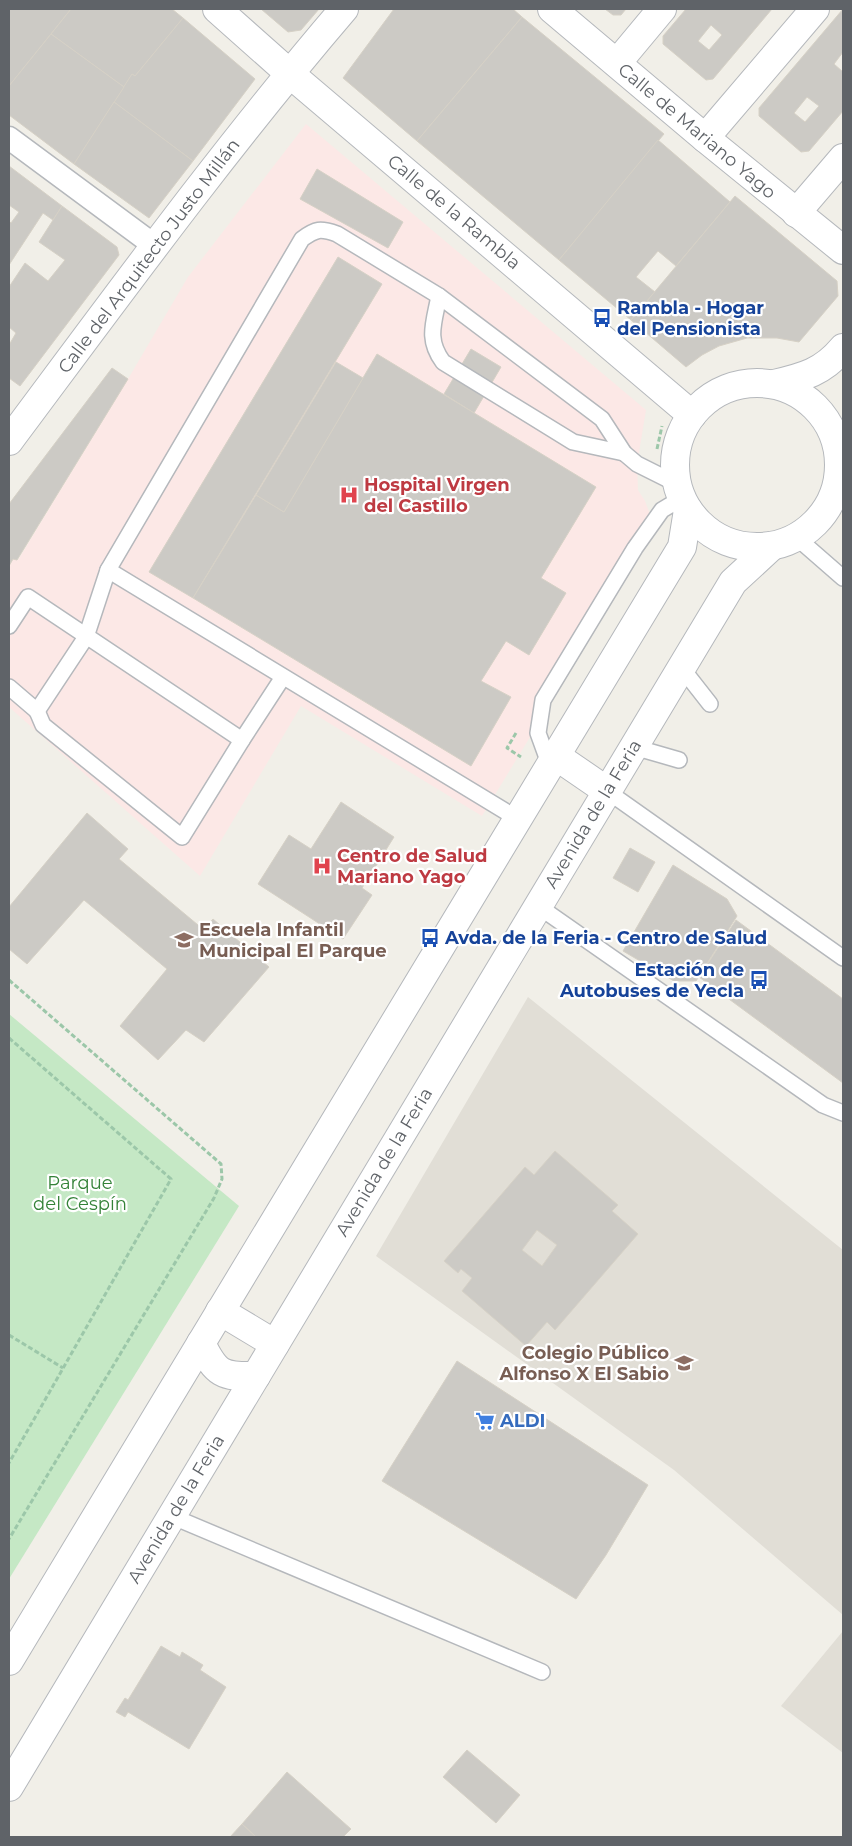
<svg xmlns="http://www.w3.org/2000/svg" width="852" height="1846" font-family="Montserrat,sans-serif">
<rect width="100%" height="100%" fill="#f1efe8"/>
<g fill="#e1ded6">
<path d="M528,997L843,1250V1615L674,1470L376,1256Z"/>
<path d="M843,1631V1753L781,1706Z"/>
</g>
<path fill="#fce8e6" d="M306,124L646,410L637,464L638,490L645,501L656,530L482,816L301,706L200,876L9,707V566L13,559L18,560L128,379L188,277Z"/>
<path fill="#c5e8c5" d="M9,1014L239,1206L9,1579Z"/>
<g fill="#cccac5" stroke="#d6d1c6" fill-rule="evenodd">
<path d="M9,9H71L9,86Z"/>
<path d="M71,9H172L183,18L135,76L132,74L124,87L51,34Z"/>
<path d="M261,9H319L301,30L288,32Z"/>
<path d="M394,9H513L522,17L417,141L343,78Z"/>
<path d="M605,9H626L621,15H613Z"/>
<path d="M686,9H772L713,79L706,80L663,44V36ZM711,25L722,35L709,50L698,41Z"/>
<path d="M843,9V52L834,64L843,72V111L809,151L801,152L759,116V108ZM807,97L819,106L805,122L794,113Z"/>
<path d="M522,17L664,134L559,260L417,141Z"/>
<path d="M183,18L255,79L193,161L114,102L132,74L135,76Z"/>
<path d="M51,34L124,87L74,164L9,115V86Z"/>
<path d="M114,102L193,161L149,218L74,164Z"/>
<path d="M658,140L730,202L676,266L658,251L636,277L655,292L631,320L559,260Z"/>
<path d="M9,166L62,206L53,220L43,213L9,265V221L11,223L19,212L9,205Z"/>
<path d="M317,169L403,222L388,248L300,199Z"/>
<path d="M735,196L837,281L838,296L799,342L777,338H747L719,346L702,355L686,367L631,320Z"/>
<path d="M62,206L117,247L119,255L20,386L9,378V345L16,333L9,327V287L25,263L48,281L65,260L39,242Z"/>
<path d="M338,257L382,284L193,598L149,572Z"/>
<path d="M471,349L501,367L474,413L444,394Z"/>
<path d="M377,354L596,487L541,578L566,593L529,655L506,641L481,681L511,697L471,766L193,598L256,495L284,512Z"/>
<path d="M336,362L363,378L284,512L256,495Z"/>
<path d="M112,368L128,379L17,560L13,559L9,566V504Z"/>
<path d="M341,802L394,837L362,888L372,895L343,939L258,884L289,835L311,849Z"/>
<path d="M87,813L128,849L119,859L204,930L213,919L269,967L204,1042L186,1030L158,1060L120,1026L167,969L84,900L27,964L9,949V907Z"/>
<path d="M630,848L655,862L638,892L613,878Z"/>
<path d="M673,865L727,899L737,916L696,981H674L623,951Z"/>
<path d="M736,920L843,999V1083L699,977Z"/>
<path d="M555,1151L618,1205L612,1211L638,1234L555,1330L547,1322L526,1346L462,1291L472,1278L461,1269L458,1273L444,1261L525,1167L534,1175ZM537,1230L557,1245L542,1266L522,1250Z"/>
<path d="M457,1361L648,1485L606,1555L576,1599L382,1481Z"/>
<path d="M161,1646L180,1657L182,1652L203,1665L200,1670L226,1687L189,1749L128,1712L125,1717L116,1712L125,1698L128,1700Z"/>
<path d="M467,1750L520,1795L496,1823L443,1777Z"/>
<path d="M287,1772L351,1829L343,1837H256L242,1824Z"/>
<path d="M242,1824L256,1837H230Z"/>
</g>
<g fill="none" stroke-linecap="round" stroke-linejoin="round">
<g stroke="#b5b8bc" stroke-width="18">
<g id="service">
<path d="M439,296C434,323 426,339 443,362L573,442L624,453"/>
<path d="M839,477L843,481"/>
<path d="M796,537L843,578"/>
<path d="M9,626L28,597L242,740L283,677"/>
<path d="M681,667L710,704"/>
<path d="M9,687L37,711L86,637L108,570"/>
<path d="M37,711L43,725L182,837L242,740"/>
<path d="M634,747L679,760"/>
<path d="M550,766L538,733L543,700L635,548L662,510L682,498"/>
<path d="M607,791L843,958"/>
<path d="M518,819L108,570L302,239C316,229 320,228 337,234L439,296L602,419L624,453L637,464L677,484"/>
<path d="M538,906L823,1105L843,1113"/>
<path d="M171,1516L542,1672"/>
</g>
</g>
<g stroke="#b5b8bc" stroke-width="25">
<path id="pedestrian" d="M9,138L155,246"/>
</g>
<g stroke="#b5b8bc" stroke-width="30">
<g id="minor">
<path d="M217,9L289,73L692,415"/>
<path d="M552,9L705,138L843,250"/>
<path d="M617,63L662,9"/>
<path d="M705,138L815,9"/>
<path d="M796,213L843,158"/>
<circle cx="757" cy="465" r="82"/>
<path d="M774,384C804,377 823,372 843,348"/>
<path d="M9,441C118,295 225,148 344,9"/>
<path d="M556,756L607,791"/>
<path d="M220,1311L275,1344"/>
<path d="M201,1343C216,1374 222,1377 256,1376"/>
<path d="M9,1661L682,547L688,510"/>
<path d="M9,1787L733,582L772,546"/>
</g>
</g>
<g stroke="#9cc7a9" stroke-width="3" stroke-dasharray="5 2.5" stroke-linecap="butt">
<path d="M657,449L662,426"/>
<path d="M516,733L507,748L521,757"/>
<path d="M9,980L221,1164L222,1179L214,1198L9,1539"/>
<path d="M9,1038L171,1179L9,1463"/>
<path d="M9,1335L63,1368"/>
</g>
<use href="#service" stroke="#fff" stroke-width="15"/>
<use href="#pedestrian" stroke="#fff" stroke-width="22"/>
<use href="#minor" stroke="#fff" stroke-width="28"/>
</g>
<defs>
<g id="bus-bare" transform="scale(1.5)"><path d="M-5-6H5V4H4V6H2V4H-2V6H-4V4H-5ZM-3.5-4V0h7V-4ZM-3.5 1.2v1.5H-2V1.2ZM2 1.2v1.5H3.5V1.2Z" fill="#1a4fb4" stroke="#fff" stroke-width="2.5" paint-order="stroke"/></g>
<g id="hospital-bare" transform="scale(1.5)"><path d="M-5-5h3v3.5h4V-5h3V5h-3V1.5h-4V5h-3Z" fill="#e0444e" stroke="#fff" stroke-width="2.5" paint-order="stroke"/></g>
<g id="school-bare" transform="scale(1.5)"><path d="M0-5L7-2L0 1L-7-2ZM-4 1L0 2.5L4 1V4Q0 6-4 4Z" fill="#8d6e63" stroke="#fff" stroke-width="2.5" paint-order="stroke"/></g>
<g id="supermarket-bare" transform="scale(1.5)"><path d="M-6-5.5h2.5l.6 2H6L4.5 2H-2.5L-4.4-4H-6ZM-1.5 3.2a1.3 1.3 0 1 0 .1 0ZM3 3.2a1.3 1.3 0 1 0 .1 0Z" fill="#3f7fe0" stroke="#fff" stroke-width="2.5" paint-order="stroke"/></g>
</defs>
<g fill-rule="evenodd">
<use href="#bus-bare" x="602" y="318"/>
<use href="#hospital-bare" x="349" y="495"/>
<use href="#hospital-bare" x="322" y="866"/>
<use href="#bus-bare" x="430" y="938"/>
<use href="#school-bare" x="184" y="940"/>
<use href="#bus-bare" x="759" y="980"/>
<use href="#school-bare" x="684" y="1363"/>
<use href="#supermarket-bare" x="485" y="1421"/>
</g>
<g text-anchor="middle" dominant-baseline="central" stroke-width="4.5" stroke-linejoin="round" paint-order="stroke">
<g font-size="18" fill="#5f6368" stroke="#fff">
<text transform="translate(697 131) rotate(40)">Calle de Mariano Yago</text>
<text transform="translate(454 212) rotate(40)">Calle de la Rambla</text>
<text transform="translate(149 256) rotate(-53)">Calle del Arquitecto Justo Millán</text>
<text transform="translate(593 814) rotate(-59)">Avenida de la Feria</text>
<text transform="translate(384 1162) rotate(-59)">Avenida de la Feria</text>
<text transform="translate(176 1509) rotate(-59)">Avenida de la Feria</text>
</g>
<g font-size="18" font-weight="bold" fill="#164399" stroke="#fff" text-anchor="start">
<text x="617" y="308">Rambla - Hogar<tspan x="617" dy="21">del Pensionista</tspan></text>
<text x="445" y="938">Avda. de la Feria - Centro de Salud</text>
<text x="744" y="970" text-anchor="end">Estación de<tspan x="744" dy="21">Autobuses de Yecla</tspan></text>
</g>
<g font-size="18" font-weight="bold" fill="#be3a42" stroke="#fff" text-anchor="start">
<text x="364" y="485">Hospital Virgen<tspan x="364" dy="21">del Castillo</tspan></text>
<text x="337" y="856">Centro de Salud<tspan x="337" dy="21">Mariano Yago</tspan></text>
</g>
<g font-size="18" font-weight="bold" fill="#785e54" stroke="#fff" text-anchor="start">
<text x="199" y="930">Escuela Infantil<tspan x="199" dy="21">Municipal El Parque</tspan></text>
<text x="669" y="1353" text-anchor="end">Colegio Público<tspan x="669" dy="21">Alfonso X El Sabio</tspan></text>
</g>
<g font-size="18" fill="#348238" stroke="#fff">
<text x="80" y="1183">Parque<tspan x="80" dy="21">del Cespín</tspan></text>
</g>
<g font-size="18" font-weight="bold" fill="#366cbe" stroke="#fff" text-anchor="start">
<text x="500" y="1421">ALDI</text>
</g>
</g>
<rect width="852" height="1846" fill="none" stroke="#5f6368" stroke-width="20"/>
</svg>
